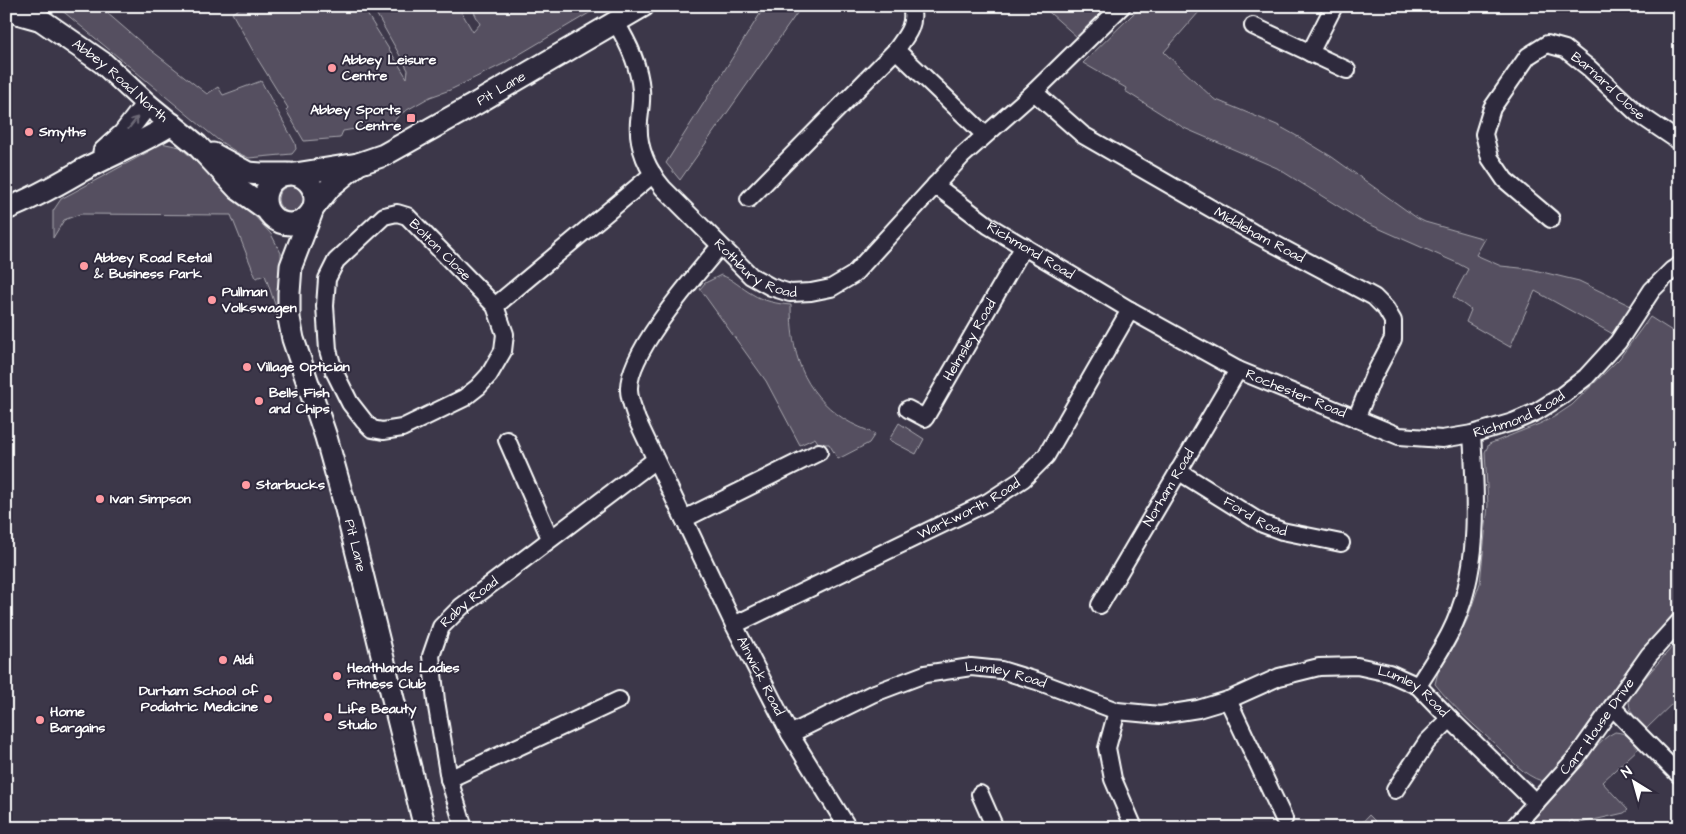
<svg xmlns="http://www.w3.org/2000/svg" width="1686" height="834" font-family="'Architects Daughter',sans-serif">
<rect width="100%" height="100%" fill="#3c3749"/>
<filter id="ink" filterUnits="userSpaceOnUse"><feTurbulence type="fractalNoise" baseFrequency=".02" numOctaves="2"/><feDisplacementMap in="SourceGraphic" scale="10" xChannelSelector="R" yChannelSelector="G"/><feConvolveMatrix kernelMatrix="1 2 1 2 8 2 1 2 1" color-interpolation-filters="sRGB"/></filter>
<g filter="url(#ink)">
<g fill="#555060" stroke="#aaa8b0">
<path d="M54,6H99L143,44L207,94L218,87L223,95L261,81L295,143L296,149L292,154L249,158L238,153L218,140L65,13Z"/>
<path d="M244,6H362L407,78L408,70L372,6H458L473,32L480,24L471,6H601L503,64L450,90L430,97L400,114L392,123L343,131L340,138L304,141L286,110L288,108L257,58L232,13Z"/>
<path d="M765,6H802L680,180L666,163Z"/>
<path d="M1042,6H1106L1107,7L1077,37Z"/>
<path d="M1145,6H1192L1199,12L1164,52L1214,99L1277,125L1304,140L1332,157L1417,218L1425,222L1485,239L1476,255L1501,266L1530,269L1579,281L1631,306L1613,334L1535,291L1510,347L1466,322L1471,310L1453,297L1468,269L1457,263L1362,221L1277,168L1184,128L1125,91L1126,88L1083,63L1133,14Z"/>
<path d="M161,143L180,147L252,213L271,234L281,253L283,328L265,275L256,278L231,215L80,214L64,220L53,238V211L61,199L148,152L144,147Z"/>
<circle cx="291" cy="199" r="13"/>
<path d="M721,275C733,279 741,288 752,294C763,301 778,304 791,305C791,353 802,391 844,419C853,425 865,429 875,434L869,443L838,459L829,444H819L815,438L800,445L766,381L700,289L705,283Z"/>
<path d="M1650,317L1680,336V606L1638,655L1607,697L1566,756L1553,771L1542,781C1524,776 1509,758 1496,745C1475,726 1453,707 1435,684L1438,672L1454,646L1467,620L1480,583L1488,505L1485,452L1489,444L1539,424L1554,417L1572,405L1619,359Z"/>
<path d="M899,423L924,439L916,454L889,440Z"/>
<path d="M1680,638V696L1646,729C1635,718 1628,713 1629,696Z"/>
<path d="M1615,732C1627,733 1632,738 1639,748L1602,782L1628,810L1624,813L1576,824L1572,820L1564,828H1524C1540,811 1557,794 1572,776C1585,761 1596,741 1615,732Z"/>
<path d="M1369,815L1382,828H1357Z"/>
</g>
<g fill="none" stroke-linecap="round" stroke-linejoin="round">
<g stroke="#fff" stroke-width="20">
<g id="minor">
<path id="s1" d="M616,23C629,44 639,65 641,90C642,100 640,111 639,121C637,146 647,169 663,188L751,276L771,287L790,293L811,292L831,288L853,275L962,156L1034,92L1122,6"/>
<path d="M1253,26L1347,70"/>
<path d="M896,50L985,135"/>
<path d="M1310,53L1334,6"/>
<path id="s2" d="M1034,92L1083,135L1252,232L1374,297L1386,309L1393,321V339L1373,377L1356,419"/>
<path id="s3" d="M935,185L989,226L1130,310L1238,370L1399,436L1442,439L1472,434L1513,422L1536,412L1560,397L1586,377L1618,342L1652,290L1672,270L1680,265"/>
<path d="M749,199L896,50C907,35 916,25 911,6"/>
<path d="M397,213L407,216L495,306L505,334L503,351L489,375L478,387L464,398L402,428L383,431L372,429L364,421L350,403L334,371L328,350L325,306L327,279L336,261L384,216Z"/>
<path id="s4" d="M1551,219L1505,180L1490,158L1484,134L1492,108L1528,56L1547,44L1565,49L1589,68L1637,113L1680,142"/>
<path id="s5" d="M720,246C696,275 627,353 629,390C629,399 634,410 637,420L734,625L790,734L848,828"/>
<path d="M495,306L653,174"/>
<path id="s6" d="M908,409L925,418L1024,246"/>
<path d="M507,440L550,538"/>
<path id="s7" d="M1178,471L1263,524L1282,531L1341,543"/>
<path d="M684,519L819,452"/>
<path id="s8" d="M1100,605L1238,370"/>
<path id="s9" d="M734,625L988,502L1023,479L1046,456L1130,310"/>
<path d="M1418,686C1429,668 1441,651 1450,633C1481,572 1476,500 1472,434"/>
<path d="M1228,700L1284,819"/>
<path d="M1612,707L1680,776"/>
<path d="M1117,711L1107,748L1113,779L1134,828"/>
<path id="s10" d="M790,734L872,694L925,674L971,667L1001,670L1037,681L1117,711L1160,715L1198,709L1228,700L1279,677L1319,667L1357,666L1389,673L1418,686L1450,719L1536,803"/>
<path d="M449,779L619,700"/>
<path d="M1395,790L1427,742L1450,719"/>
<path d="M980,794L995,828"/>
<path id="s11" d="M464,828L449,779L436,701L431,656L441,627L461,607L655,460"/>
<path id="s12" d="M1513,828L1576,758L1649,655L1680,621"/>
</g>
</g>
<g stroke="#fff" stroke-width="25">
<g id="tertiary">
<path id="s13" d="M25,6L41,20L103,63L147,104L197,145L238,189L266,209"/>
<path d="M6,10L38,19"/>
<path d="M104,152L124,134L147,104"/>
<path d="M213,154L248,173L261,174H286"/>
<circle cx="290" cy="199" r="25"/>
<path id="s14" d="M295,174L358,164L384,155L477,103L643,6"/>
<path d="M315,206L331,186L358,164"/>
<path d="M6,209C32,199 55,186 79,172C110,155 142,143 172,124"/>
<path id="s15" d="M311,214L291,266L289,293V318L293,339L326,437L346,509L425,828"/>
</g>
</g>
<use href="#minor" stroke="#2f2a3d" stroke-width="16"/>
<use href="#tertiary" stroke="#2f2a3d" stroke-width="21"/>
</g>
<defs><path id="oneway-shaft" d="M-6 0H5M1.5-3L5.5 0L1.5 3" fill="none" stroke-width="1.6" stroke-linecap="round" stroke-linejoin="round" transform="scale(1.25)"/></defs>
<use stroke="#6d6a77" href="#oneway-shaft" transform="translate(133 123) rotate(-52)"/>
</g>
<g fill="#ff9aa2" stroke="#2f2a3d" stroke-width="2">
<circle cx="332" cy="68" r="5"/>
<rect x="406" y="113" width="10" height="10" rx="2.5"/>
<circle cx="29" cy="132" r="5"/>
<circle cx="84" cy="266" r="5"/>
<circle cx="212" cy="300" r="5"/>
<circle cx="247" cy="367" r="5"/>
<circle cx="259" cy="401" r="5"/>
<circle cx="246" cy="485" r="5"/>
<circle cx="100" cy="499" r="5"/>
<circle cx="223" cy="660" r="5"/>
<circle cx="337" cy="676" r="5"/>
<circle cx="268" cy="699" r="5"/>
<circle cx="328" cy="717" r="5"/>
<circle cx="40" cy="720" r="5"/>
</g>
<g text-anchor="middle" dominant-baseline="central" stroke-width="4" stroke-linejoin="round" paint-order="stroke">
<g font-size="14" font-weight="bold" fill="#fff" stroke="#2f2a3d" text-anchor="start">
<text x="342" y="60">Abbey Leisure<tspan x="342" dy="16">Centre</tspan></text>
<text x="401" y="110" text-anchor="end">Abbey Sports<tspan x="401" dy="16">Centre</tspan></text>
<text x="39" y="132">Smyths</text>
<text x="94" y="258">Abbey Road Retail<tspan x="94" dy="16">&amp; Business Park</tspan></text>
<text x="222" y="292">Pullman<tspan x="222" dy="16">Volkswagen</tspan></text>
<text x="257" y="367">Village Optician</text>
<text x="269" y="393">Bells Fish<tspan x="269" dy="16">and Chips</tspan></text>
<text x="256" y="485">Starbucks</text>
<text x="110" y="499">Ivan Simpson</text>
<text x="233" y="660">Aldi</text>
<text x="347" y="668">Heathlands Ladies<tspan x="347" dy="16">Fitness Club</tspan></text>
<text x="258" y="691" text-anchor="end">Durham School of<tspan x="258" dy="16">Podiatric Medicine</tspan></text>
<text x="338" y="709">Life Beauty<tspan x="338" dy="16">Studio</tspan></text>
<text x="50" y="712">Home<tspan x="50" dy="16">Bargains</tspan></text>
</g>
<g font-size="14" fill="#fff" stroke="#2f2a3d">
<text stroke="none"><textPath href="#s13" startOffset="121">Abbey Road North</textPath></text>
<text stroke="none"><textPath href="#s4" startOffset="300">Barnard Close</textPath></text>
<text stroke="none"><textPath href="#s14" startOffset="226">Pit Lane</textPath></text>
<text stroke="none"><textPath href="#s2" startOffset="268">Middleham Road</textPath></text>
<text transform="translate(440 250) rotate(45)">Bolton Close</text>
<text stroke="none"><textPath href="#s3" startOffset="116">Richmond Road</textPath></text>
<text stroke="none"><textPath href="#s1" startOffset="301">Rothbury Road</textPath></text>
<text stroke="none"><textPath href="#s6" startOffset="109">Helmsley Road</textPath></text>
<text stroke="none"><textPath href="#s3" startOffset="418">Rochester Road</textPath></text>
<text stroke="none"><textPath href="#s3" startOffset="654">Richmond Road</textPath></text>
<text stroke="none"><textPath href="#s8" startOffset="136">Norham Road</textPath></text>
<text stroke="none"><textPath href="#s9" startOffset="262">Warkworth Road</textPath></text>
<text stroke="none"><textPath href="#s7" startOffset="90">Ford Road</textPath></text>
<text stroke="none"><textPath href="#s15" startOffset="345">Pit Lane</textPath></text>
<text stroke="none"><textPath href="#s11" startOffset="244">Raby Road</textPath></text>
<text stroke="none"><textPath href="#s5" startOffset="488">Alnwick Road</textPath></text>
<text stroke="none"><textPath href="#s10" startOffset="230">Lumley Road</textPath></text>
<text stroke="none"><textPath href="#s10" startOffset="659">Lumley Road</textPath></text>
<text stroke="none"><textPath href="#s12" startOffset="132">Carr House Drive</textPath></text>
</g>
</g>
<rect width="1686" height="834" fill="none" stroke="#2f2a3d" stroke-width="25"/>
<rect x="12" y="12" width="1661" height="809" fill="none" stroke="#fff" stroke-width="2" filter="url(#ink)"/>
<g transform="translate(1634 782) rotate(323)" stroke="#2f2a3d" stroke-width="4" paint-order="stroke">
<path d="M0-4L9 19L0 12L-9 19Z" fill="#ffffff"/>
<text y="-8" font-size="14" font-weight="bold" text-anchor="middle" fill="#ffffff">N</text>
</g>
</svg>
